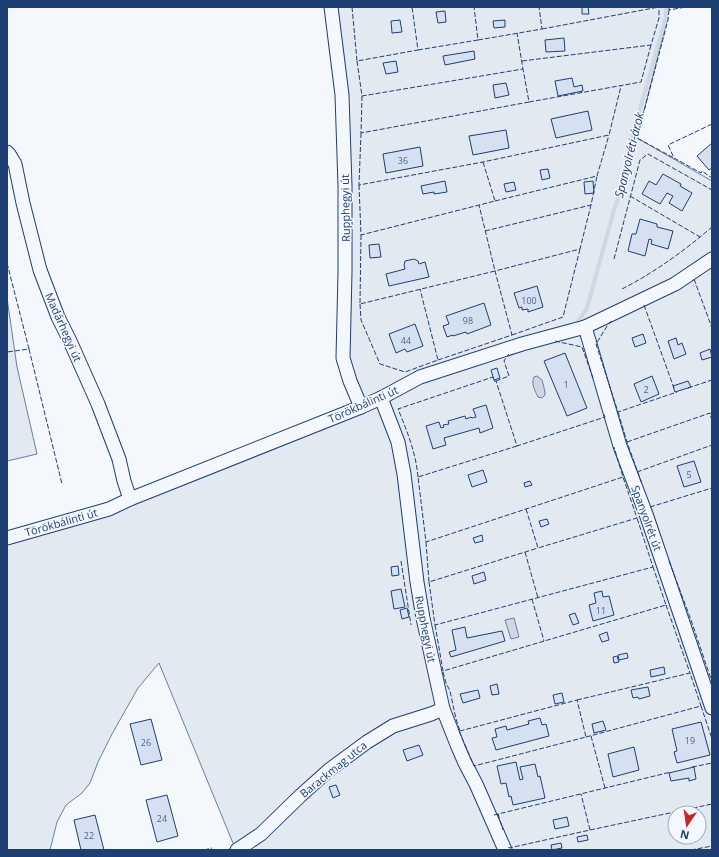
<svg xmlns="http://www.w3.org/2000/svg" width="719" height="857" font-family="'Open Sans',sans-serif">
<rect width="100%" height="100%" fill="#f4f7fb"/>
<g fill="#e3e9f0" stroke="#687fa3" fill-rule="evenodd">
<path d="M331,7H666L667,20L637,138L712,181V850H225L235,848L159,663L138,688L112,734L98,762L90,783L82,793L66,805L57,822L50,850H7V538L109,509L361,406L350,381ZM675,813H699V837H675Z"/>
<path d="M7,298L17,367L37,454L7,461Z"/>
</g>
<g fill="#cfd7e4" stroke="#687fa3">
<path d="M537,376L542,380L545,392V395L542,398L538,397C535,391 531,384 534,377Z"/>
<path d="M514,618L519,637L511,639L505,620Z"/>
</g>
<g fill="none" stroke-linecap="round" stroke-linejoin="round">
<path stroke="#cfd7e4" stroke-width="4" d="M577,323L587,308L614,210L623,185L631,141L666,17V7"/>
</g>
<g fill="#d5e0f0" stroke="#1d3f73">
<path d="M582,7H588L589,14H582Z"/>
<path d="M445,11L446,22L438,23L436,12Z"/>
<path d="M400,20L402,32L392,33L391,21Z"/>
<path d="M505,20V27L494,28L493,21Z"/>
<path d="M564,38L565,51L546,52L545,40Z"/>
<path d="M474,51L475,59L445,65L443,56Z"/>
<path d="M396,61L398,72L386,74L383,63Z"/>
<path d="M572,78L574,87L582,85L583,91L558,96L555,81Z"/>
<path d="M506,83L509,95L495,98L493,85Z"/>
<path d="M588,111L592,130L556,138L551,119Z"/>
<path d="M506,130L509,148L473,155L469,136Z"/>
<path d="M712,143V168L709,170L697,156Z"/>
<path d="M420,147L423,166L386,173L383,154Z"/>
<path d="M548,169L550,178L542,180L540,170Z"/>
<path d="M663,174L681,184L680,186L692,193L682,211L669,203L673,196L667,193L660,204L642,194L649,181L656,185Z"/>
<path d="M445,181L447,192L434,194V192L423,194L421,186Z"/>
<path d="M593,181L594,193L585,194L584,182Z"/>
<path d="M514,182L516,190L506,192L504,184Z"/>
<path d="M640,219L657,224V227L673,231L668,249L651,244L652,240L649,239L645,256L628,251L632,234H636Z"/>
<path d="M379,244L381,257L370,258L369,245Z"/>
<path d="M414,259L418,261L419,264L425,262L429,277L389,286L386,274L405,269L404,265L405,261Z"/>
<path d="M537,286L543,307L528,312V309L522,310V307L519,308L514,293Z"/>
<path d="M484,303L491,325L467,334L466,332L453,336V335L447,337L443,326L449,324L446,316Z"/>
<path d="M415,324L423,346L407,352L405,349L396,353L389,334Z"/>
<path d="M643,334L646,343L635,347L632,338Z"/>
<path d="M676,338L678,345L682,343L686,354L674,359L668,341Z"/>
<path d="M710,349L712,357L702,360L700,353Z"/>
<path d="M565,353L587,408L567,416L544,361Z"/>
<path d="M497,368L500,378L494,380L491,370Z"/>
<path d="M652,376L659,394L641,402L634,384Z"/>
<path d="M688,381L691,387L675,392L673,386Z"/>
<path d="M486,405L493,428L480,433L479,428L444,438L446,445L433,449L426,426L439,422L441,428L444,427L443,425L449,424L448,421L465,416L466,419L471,417L472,418L476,417L473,409Z"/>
<path d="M694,461L701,482L684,487L677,466Z"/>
<path d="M483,470L487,482L472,487L468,475Z"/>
<path d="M530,481L532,485L525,487L524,483Z"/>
<path d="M547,519L549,524L541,527L539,521Z"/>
<path d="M482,535L483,541L475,543L473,538Z"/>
<path d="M398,566L399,575L392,576L391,567Z"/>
<path d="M484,572L486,580L474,584L472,576Z"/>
<path d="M401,589L405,607L394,609L391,591Z"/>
<path d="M602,591L603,597L609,596L614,615L593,621L589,605L596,603L594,593Z"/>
<path d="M407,608L409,617L402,619L400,610Z"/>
<path d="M575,613L579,623L573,625L569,615Z"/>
<path d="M465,627L467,638L502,631L505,641L451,657L449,652L456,650L452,630Z"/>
<path d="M607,632L609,640L602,642L599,635Z"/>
<path d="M627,653L628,658L619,660L618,655Z"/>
<path d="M617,656L619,662L614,663L613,657Z"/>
<path d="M664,667L665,674L651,677L650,670Z"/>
<path d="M497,684L499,694L492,695L490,686Z"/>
<path d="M648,687L650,696L639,699L638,697L633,698L631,690Z"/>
<path d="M478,690L480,698L463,703L460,694Z"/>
<path d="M562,693L564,702L555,704L553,695Z"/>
<path d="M540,718L542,725L546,724L549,736L496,750L492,738L497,737L495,729L506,726L507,730L529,724L528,721Z"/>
<path d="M151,719L162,760L141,765L130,724Z"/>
<path d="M603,721L606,730L594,733L592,724Z"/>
<path d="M701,722L710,755L677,763L674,752L677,751L672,729Z"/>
<path d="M419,745L423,755L407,761L403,750Z"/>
<path d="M634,747L639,770L613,777L608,754Z"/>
<path d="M516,762L520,780L523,779L520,767L535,764L538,777L540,776L545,798L513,805L511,796L509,797L506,783L501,784L497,766Z"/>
<path d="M694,767L696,779L689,781V778L671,781L669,773Z"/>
<path d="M336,785L340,795L333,798L329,787Z"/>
<path d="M167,795L178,836L157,842L146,800Z"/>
<path d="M95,815L104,850H81L74,820Z"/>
<path d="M567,817L569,826L555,829L553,820Z"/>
<path d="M587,835L588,840L578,842L577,837Z"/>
<path d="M561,843L562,848L552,850L551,845Z"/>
</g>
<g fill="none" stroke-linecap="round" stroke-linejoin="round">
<g stroke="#1d3f73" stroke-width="15">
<g id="minor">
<path d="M331,7L342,95L345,186V272L343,358L350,381L361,407"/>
<path d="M7,152L9,154L15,164L23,203L40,270L58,317L70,341L98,404L119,459L124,481L130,499"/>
<path d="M585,327L620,446L646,514L712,708"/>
<path d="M381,398L398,442L404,474L417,582L423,618L443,709L458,747L465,763L476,784L505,850"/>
<path d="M7,538L109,509L130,499L361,407L381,398L420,377L522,344L585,327L675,284L712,259"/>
<path d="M237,850L261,834L300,796L329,770L367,742L393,726L431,714L443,709"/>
</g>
</g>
<use href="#minor" stroke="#f4f7fb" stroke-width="13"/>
<g stroke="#1d3f73" stroke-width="1" stroke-dasharray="5 2" stroke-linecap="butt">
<path d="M352,7L357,61L418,50L412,7"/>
<path d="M669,7V10L686,7"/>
<path d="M669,10L668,20L637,138L674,158"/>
<path d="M542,29L659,7"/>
<path d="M478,40L542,29L539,7"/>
<path d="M418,50L478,40L474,7"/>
<path d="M357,61L362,96L523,69L517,33"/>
<path d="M522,61L651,45L659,18V8"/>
<path d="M362,96L361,133L529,102L523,69"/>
<path d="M529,102L641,82L651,45"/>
<path d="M712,124L668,145L674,158L701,173L702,171L712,178"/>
<path d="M361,133L359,185L483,162L609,135L621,86"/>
<path d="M359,185L361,235L495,201L483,162"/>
<path d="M630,196L700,237"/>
<path d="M495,201L597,176L609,135"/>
<path d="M485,231L591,205L597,176"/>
<path d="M361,235L360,304L495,271L479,205"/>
<path d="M614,259L640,160L648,154L712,190"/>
<path d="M7,263L29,349L7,352"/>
<path d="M694,279L712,328"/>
<path d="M622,289C655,272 684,251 712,227"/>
<path d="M360,304L361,320L380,364L405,372L438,360L420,289"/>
<path d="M644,305L674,388"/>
<path d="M612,321L609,323L596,344L618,412L677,392"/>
<path d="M512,335L563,317L580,249"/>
<path d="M555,341L582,347L593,378"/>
<path d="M29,349L62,484"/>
<path d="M438,360L512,335L495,271L580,249L591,205"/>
<path d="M496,381L509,376L504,361L508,355L509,354"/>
<path d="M688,388L712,380"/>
<path d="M618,412L627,442L642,484"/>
<path d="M627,442L710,413L712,421"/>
<path d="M517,446L418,477L426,542L623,477L614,447"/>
<path d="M637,472L712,445"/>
<path d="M418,477C416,453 407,431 398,409L493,377L494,381H496L517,446L605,417L604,414"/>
<path d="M650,507L712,488"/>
<path d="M526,509L538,548L637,518L623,477"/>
<path d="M426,542L429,582L538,548"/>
<path d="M525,552L538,598"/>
<path d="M401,561L411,625"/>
<path d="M669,561L691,620L712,682"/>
<path d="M429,582L435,625L653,567L637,518"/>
<path d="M532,599L544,641"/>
<path d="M666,605L690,673"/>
<path d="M435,625L443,671L666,605L653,567"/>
<path d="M443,672L446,683L450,691L456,719L460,731H459L474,766L586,737L577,700L460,731"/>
<path d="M577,700L690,673L701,706"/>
<path d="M591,736L605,788"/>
<path d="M586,737L701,706L712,739"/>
<path d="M692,767L712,763"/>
<path d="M498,814L503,830"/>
<path d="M494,815L671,772"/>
<path d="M590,830L712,804"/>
<path d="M509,847V848L590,830L581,794"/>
<path d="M204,850L212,848"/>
<path d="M691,850L712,846"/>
</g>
</g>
<g text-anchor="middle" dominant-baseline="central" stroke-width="3" stroke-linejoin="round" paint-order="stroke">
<g font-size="9" fill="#4b6792">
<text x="403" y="160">36</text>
<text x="529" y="300">100</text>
<text x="468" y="320">98</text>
<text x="406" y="340">44</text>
<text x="566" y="384">1</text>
<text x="646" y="389">2</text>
<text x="689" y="474">5</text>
<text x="601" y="610">11</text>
<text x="690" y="740">19</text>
<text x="146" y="742">26</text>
<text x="162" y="818">24</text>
<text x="89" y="835">22</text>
</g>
<g font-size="11" fill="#1d3f73" stroke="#f4f7fb">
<text transform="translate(345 208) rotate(-91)">Rupphegyi út</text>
<text transform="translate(64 327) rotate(66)">Madárhegyi út</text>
<text transform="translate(363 404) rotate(-24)">Törökbálinti út</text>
<text transform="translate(647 518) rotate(70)">Spanyolrét út</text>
<text transform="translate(61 522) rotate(-16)">Törökbálinti út</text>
<text transform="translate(426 629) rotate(79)">Rupphegyi út</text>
<text transform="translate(333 769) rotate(-39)">Barackmag utca</text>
</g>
<g font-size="12" font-style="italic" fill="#1d3f73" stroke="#f4f7fb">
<text transform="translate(629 155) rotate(-76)">Spanyolréti-árok</text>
</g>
</g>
<rect width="719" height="857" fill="none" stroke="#1d3f73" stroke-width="16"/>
<g transform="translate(687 825) rotate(193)"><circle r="19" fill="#f4f7fb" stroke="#9eadc5"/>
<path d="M0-3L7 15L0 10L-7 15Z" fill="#c62828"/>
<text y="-6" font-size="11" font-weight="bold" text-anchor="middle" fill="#1d3f73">N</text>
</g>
</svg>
